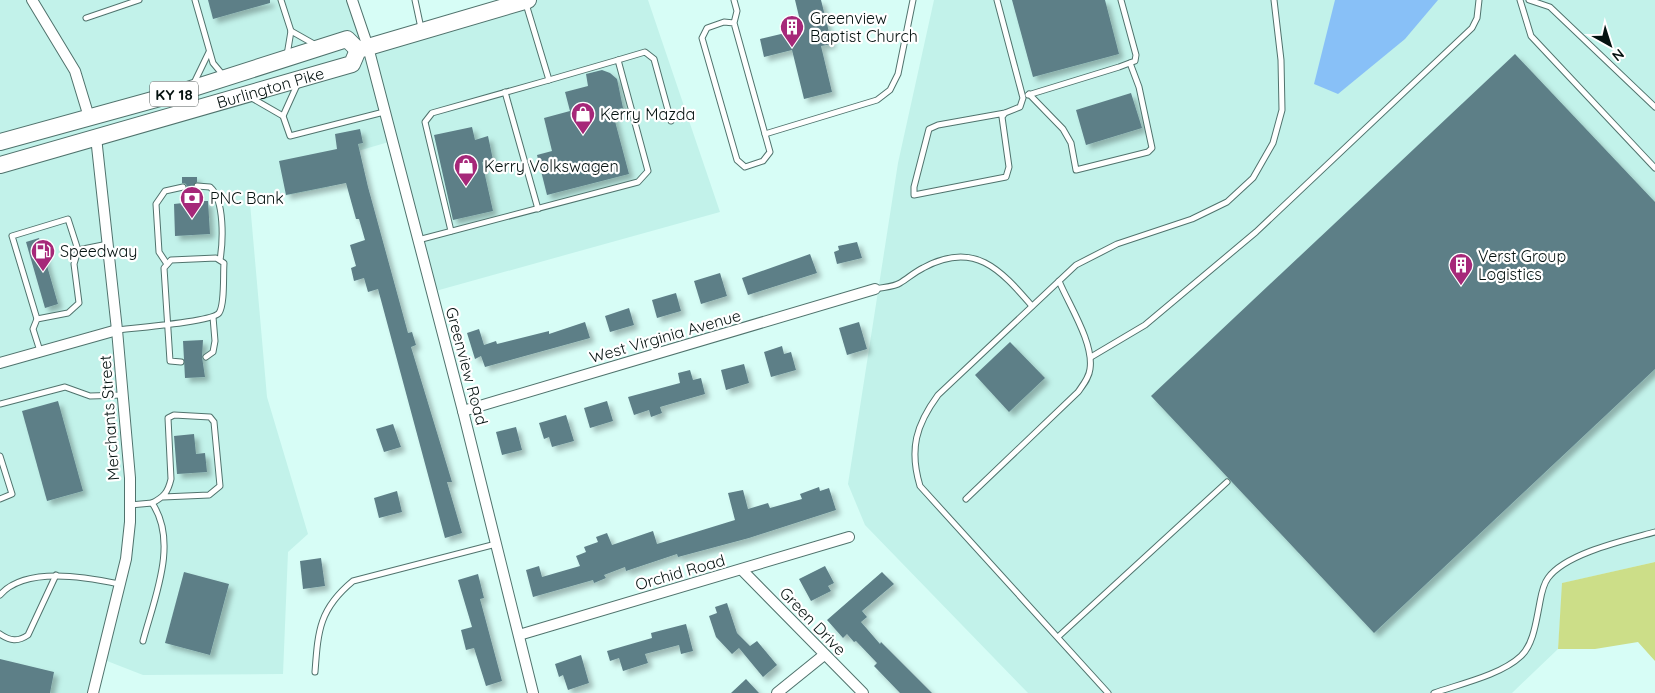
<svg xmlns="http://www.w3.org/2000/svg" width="1655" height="693" font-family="Quicksand,sans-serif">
<defs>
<filter id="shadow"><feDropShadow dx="4.5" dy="4.5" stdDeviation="2.5" flood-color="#0004"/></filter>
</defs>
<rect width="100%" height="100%" fill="#d7fdf6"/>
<g fill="#c2f2ea">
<path d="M0,0H352L368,47L528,0H648L720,212L432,292L392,141L324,161L329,187L250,203L267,397L308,534L288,552L283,674L143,675L102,659L93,693H0Z"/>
<path d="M934,0H1655V562L1563,583L1558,649L1512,693H1028L865,525L848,484L898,163Z"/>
</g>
<path fill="#ccde88" d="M1655,562V661L1638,642L1595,649H1558L1562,583Z"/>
<path fill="#88c0f7" d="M1335,0H1438L1405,39L1338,94L1314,84Z"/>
<g fill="#5d7f87" filter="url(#shadow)">
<path d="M208,0H270V3L213,19Z"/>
<path d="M795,0H821L832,44L821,46L832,92L804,99L792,50L764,57L760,39L802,29Z"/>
<path d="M1012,0H1105L1119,54L1033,77Z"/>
<path d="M1515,54L1655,202V369L1374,633L1151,396Z"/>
<path d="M602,70L610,73L617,79L623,108L612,110L629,174L547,195L537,155L552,151L544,118L570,111L565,92L588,86L586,74Z"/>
<path d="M1131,93L1142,128L1086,145L1076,110Z"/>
<path d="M472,127L475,140L488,136L493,160L482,162L493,211L453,220L434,135Z"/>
<path d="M360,129L363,143L358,144L368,187L408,333L412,332L416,345L411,347L452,482H447L462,533L445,538L378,289L368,292L364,278L354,281L351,268L356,266L350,245L365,240L359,219H356L346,183L286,195L279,161L337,149L335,134Z"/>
<path d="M182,177H197V182L193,186L197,190L198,201H208L210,234L175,236L174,204L183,203V192L187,188L186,184L182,183Z"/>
<path d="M39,238L58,304L45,308L26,242Z"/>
<path d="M857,242L862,258L837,264L834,252L839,250L838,246Z"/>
<path d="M810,254L817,273L748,295L742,278Z"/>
<path d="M720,273L727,296L701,304L694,281Z"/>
<path d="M676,293L681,311L657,318L652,300Z"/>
<path d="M629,308L634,325L610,332L605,316Z"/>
<path d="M585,322L590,338L485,367L481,356L475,359L467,333L479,329L484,345L496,341L497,344L549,331V334Z"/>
<path d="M859,322L867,349L847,355L839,328Z"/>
<path d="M203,340L202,357L205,377L185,378L183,341Z"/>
<path d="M1010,342L1045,378L1009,412L975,375Z"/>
<path d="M782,346L784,354L791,352L796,370L771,377L764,352Z"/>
<path d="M744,364L749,383L726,390L721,370Z"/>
<path d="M690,370L693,380L701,378L705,394L660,407L662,413L651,417L649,410L634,415L628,397L680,383L678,373Z"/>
<path d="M58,401L83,491L47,501L22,411Z"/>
<path d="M607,401L613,421L590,428L584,408Z"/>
<path d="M566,415L574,441L552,447L549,437L544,439L539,423Z"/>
<path d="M393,424L401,447L384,452L376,429Z"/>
<path d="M516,427L522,450L502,455L496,432Z"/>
<path d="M194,434L196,454L205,453L207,472L177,474L174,436Z"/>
<path d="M819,487L820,491L829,488L836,510L749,538L678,557L677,554L626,571L625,567L604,575L606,578L594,583L593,580L533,597L526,570L539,566L542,577L580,566L576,556L586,552L584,547L598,542L596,537L607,533L612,545L653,531L657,544L735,520L728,493L743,490L748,509L768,503L770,508L802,499L800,494Z"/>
<path d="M397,491L402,512L379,518L374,498Z"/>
<path d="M321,558L325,586L303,589L300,561Z"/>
<path d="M825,566L834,583L828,586L831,591L811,601L799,579Z"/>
<path d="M184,572L229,584L210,655L165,643Z"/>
<path d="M882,572L894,584L862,611L867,617L861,622L880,644L881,642L932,693H900L874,666L877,663L856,641L854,642L847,634L843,638L827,620Z"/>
<path d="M478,574L484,598L480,599L502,681L486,686L474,648L466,650L461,630L472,627L458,580Z"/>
<path d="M727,603L737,633L750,646L757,641L777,665L763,677L739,648L732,654L716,637L709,616L717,613L715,607Z"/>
<path d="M686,624L693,651L681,654L679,645L645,654L648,663L623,671L619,658L610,661L607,651L652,638L651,633Z"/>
<path d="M581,655L589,683L568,690L563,675L559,677L555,664Z"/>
<path d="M0,659L54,672L50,693H0Z"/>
<path d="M746,679L759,693H731Z"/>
</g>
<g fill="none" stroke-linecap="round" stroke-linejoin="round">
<g stroke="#50736d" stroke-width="7">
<g id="service">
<path d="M195,0L213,63L223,75"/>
<path d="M281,0L291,31L287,55"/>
<path d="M415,0L421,28"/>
<path d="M997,0L1023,98L1020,107L1005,113L938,125L929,129L914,187V195L1006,177L1009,167L1002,117L1005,113"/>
<path d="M1520,0L1531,36L1655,168"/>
<path d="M1529,0L1550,7L1655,107"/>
<path d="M86,18L139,0"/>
<path d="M734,23L724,22L707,28L702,38L737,160L745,167L763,161L770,152L734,23L737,11L734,0"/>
<path d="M291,31L314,44"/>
<path d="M618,60L645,52L654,59L671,121"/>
<path d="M194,83L209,52"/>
<path d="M505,92L538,209"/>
<path d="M1029,94L1063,129L1071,143L1076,170L1148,152L1152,148L1139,87L1130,63"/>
<path d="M1028,95L1119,67L1135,61L1136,55L1121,0"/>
<path d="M250,97L283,116L290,136L384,112"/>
<path d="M283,116L297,85"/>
<path d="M765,134L877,100L890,90L898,74L913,0"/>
<path d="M197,186L210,187C225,200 223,242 220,260"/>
<path d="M451,231L425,122L432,113L549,80L526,4"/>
<path d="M418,240L638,182L648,171L618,60L549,80"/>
<path d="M167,264L159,252L156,204L165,191L183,187"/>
<path d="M875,289C883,287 894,287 900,283C908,278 915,272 923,268C974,240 1000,269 1032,306"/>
<path d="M37,319L12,236L68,219L78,250"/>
<path d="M117,330C133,328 212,322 219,313C225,304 223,275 224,263L216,258L171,260L164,268L170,361L181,362"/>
<path d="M40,351L33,329L37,319L68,313L79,303L74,264L78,250L108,244"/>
<path d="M206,357L213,352L215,341L213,317"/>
<path d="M1091,357L1145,325L1256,232L1472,28L1477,18L1479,0"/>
<path d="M0,404L65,387L90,396L123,395"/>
<path d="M0,456L12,494L0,499"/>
<path d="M966,499L1078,392C1083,385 1089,378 1090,369C1094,343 1069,305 1059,281"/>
<path d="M152,503C164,497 168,492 171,479L168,418L174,415L210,417L214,422L220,486L209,495L163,497"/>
<path d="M130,505L152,503C179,542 154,599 143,641"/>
<path d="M0,595C25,566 86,577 119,584"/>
<path d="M0,634C10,641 18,642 28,635L56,575"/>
<path d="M1059,636L1227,482"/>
<path d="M315,672C318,631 319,609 353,581L496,544"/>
<path d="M1108,693L920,486C909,449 916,425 938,395L1076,265L1117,244L1192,219L1227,202L1253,178L1273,143L1282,110L1281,60L1274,0"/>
<path d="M1434,693C1460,684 1501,675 1521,656C1533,645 1536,622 1539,607C1541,597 1542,586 1548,578C1566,553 1626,540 1655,532"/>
</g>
</g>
<g stroke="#50736d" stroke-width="12">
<g id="minor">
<path d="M32,0L75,71L89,117"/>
<path d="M352,0L368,47L463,411L533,693"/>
<path d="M0,363L117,330"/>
<path d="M463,411L875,289"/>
<path d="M742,570L863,693"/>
<path d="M519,635L849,537"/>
<path d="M93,693L126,559L130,522V478L117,330L96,137"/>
<path d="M777,693L824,655"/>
</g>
</g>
<g stroke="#50736d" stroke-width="18">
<g id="primary">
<path d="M0,142L178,93L347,39L358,50"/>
<path id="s1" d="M0,165L352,64L358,50L528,0"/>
</g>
</g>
<use href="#service" stroke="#fff" stroke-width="5"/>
<use href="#minor" stroke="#fff" stroke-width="10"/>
<use href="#primary" stroke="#fff" stroke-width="16"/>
</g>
<defs>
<g id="building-pin" transform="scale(1.25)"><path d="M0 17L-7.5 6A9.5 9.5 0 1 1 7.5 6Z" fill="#a62879" stroke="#fff"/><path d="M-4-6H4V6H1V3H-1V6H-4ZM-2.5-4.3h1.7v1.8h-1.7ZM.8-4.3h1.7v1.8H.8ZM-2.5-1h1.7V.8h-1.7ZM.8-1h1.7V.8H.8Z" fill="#fff"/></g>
<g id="shop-pin" transform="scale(1.25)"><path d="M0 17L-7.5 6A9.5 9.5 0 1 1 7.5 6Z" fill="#a62879" stroke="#fff"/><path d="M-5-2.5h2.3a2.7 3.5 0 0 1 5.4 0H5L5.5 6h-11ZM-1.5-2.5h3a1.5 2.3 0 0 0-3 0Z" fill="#fff"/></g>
<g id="bank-pin" transform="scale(1.25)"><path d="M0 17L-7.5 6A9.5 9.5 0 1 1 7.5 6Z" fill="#a62879" stroke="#fff"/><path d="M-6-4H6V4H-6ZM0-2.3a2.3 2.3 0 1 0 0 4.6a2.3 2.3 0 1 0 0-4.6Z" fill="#fff"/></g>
<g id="fuel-pin" transform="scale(1.25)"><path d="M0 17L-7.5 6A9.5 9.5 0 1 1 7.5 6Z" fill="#a62879" stroke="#fff"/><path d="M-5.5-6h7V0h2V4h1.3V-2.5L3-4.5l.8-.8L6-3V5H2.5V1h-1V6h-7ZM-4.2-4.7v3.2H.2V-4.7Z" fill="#fff"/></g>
</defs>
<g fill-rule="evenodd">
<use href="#building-pin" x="792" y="27"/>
<use href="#shop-pin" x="583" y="114"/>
<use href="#shop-pin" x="466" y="166"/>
<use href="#bank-pin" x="192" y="198"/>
<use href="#fuel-pin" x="43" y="251"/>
<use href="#building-pin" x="1461" y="265"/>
</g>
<g text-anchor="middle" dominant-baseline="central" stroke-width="4.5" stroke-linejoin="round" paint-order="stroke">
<rect fill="#fff" stroke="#505958" stroke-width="1" x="150" y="81.5" width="48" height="25" rx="4"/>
<g font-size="15" font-weight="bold" fill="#051210">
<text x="174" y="94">KY 18</text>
</g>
<g font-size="16" fill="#051210" stroke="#fff" text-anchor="start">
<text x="810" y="18">Greenview<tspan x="810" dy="18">Baptist Church</tspan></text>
<text x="600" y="114">Kerry Mazda</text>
<text x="484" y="166">Kerry Volkswagen</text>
<text x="210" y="198">PNC Bank</text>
<text x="60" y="251">Speedway</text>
<text x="1478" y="256">Verst Group<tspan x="1478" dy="18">Logistics</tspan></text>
</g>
<g font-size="16" fill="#051210" stroke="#fff">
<text stroke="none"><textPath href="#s1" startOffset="281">Burlington Pike</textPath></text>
<text transform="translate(665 336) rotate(-16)">West Virginia Avenue</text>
<text transform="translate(467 366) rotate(75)">Greenview Road</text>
<text transform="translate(109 418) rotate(-94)">Merchants Street</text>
<text transform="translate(680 572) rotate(-16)">Orchid Road</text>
<text transform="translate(813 621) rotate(46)">Green Drive</text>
</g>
</g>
<g transform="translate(1610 45) rotate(141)" stroke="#ffffff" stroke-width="4" paint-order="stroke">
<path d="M0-4L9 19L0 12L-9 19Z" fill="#051210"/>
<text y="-8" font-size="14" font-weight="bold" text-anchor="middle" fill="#051210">N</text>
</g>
</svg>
